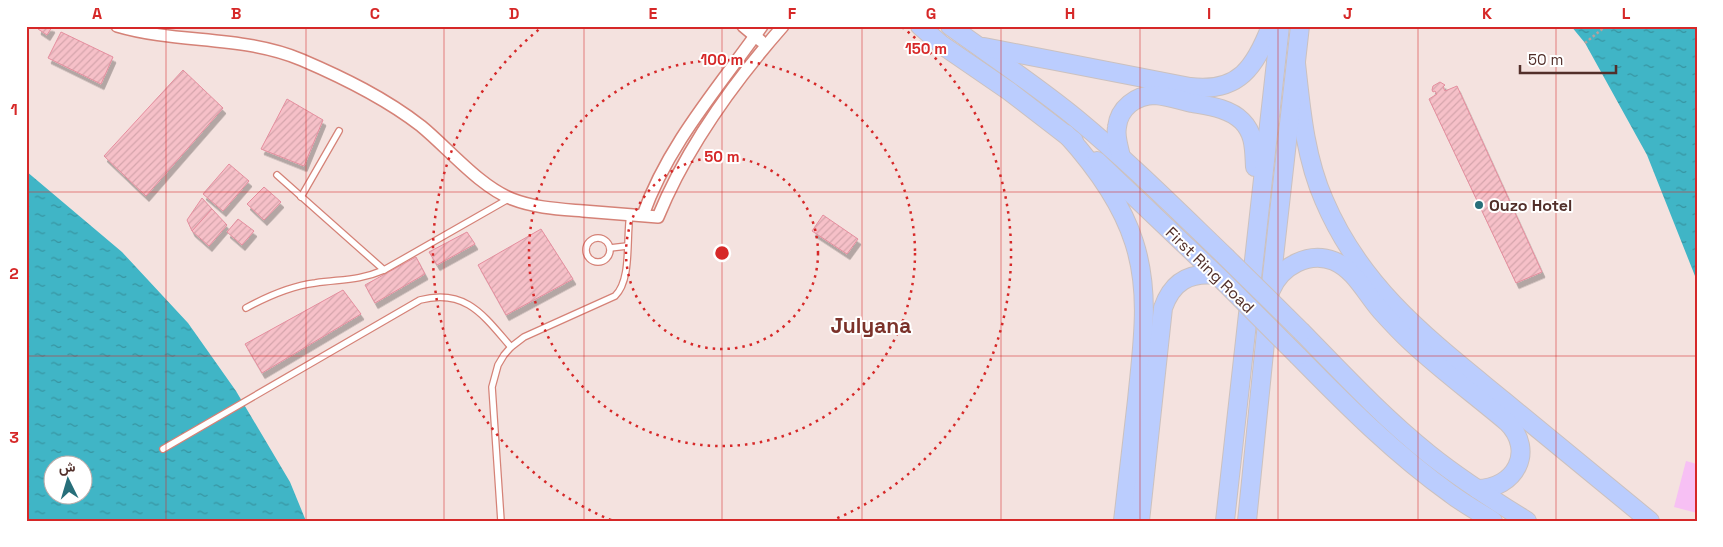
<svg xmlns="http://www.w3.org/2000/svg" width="1723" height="547" font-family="'Space Grotesk',Vazirmatn,sans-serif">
<defs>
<pattern id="water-ripples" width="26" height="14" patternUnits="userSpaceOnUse" patternTransform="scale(1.25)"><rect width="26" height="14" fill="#40b5c6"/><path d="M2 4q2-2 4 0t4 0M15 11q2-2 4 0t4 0" fill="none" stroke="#3894a1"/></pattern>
<pattern id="building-hatch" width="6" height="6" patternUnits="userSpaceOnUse" patternTransform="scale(1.25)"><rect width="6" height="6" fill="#f6c0c8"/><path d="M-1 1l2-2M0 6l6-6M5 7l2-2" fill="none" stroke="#d5a5ac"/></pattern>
<filter id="shadow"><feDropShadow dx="3" dy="5.5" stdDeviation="0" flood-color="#0004"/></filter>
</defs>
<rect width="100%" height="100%" fill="#f4e2df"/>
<path fill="#f7c0f4" d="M1686,461L1697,464V513L1674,507Z"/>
<g fill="url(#water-ripples)" fill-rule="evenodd">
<path d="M1571,26H1697V281L1647,155L1585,43Z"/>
<path d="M26,171L122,252L188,323L236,391L290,482L306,521H26ZM52,464H82V494H52Z"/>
</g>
<g fill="url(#building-hatch)" stroke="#e48e9e" filter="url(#shadow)">
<path d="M39,26H50L52,27L47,35L38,29Z"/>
<path d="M61,32L113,57L101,84L48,58Z"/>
<path d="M183,70L223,108L146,196L104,156Z"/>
<path d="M1440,82L1445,85L1443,87L1445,91L1457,86L1542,272L1516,283L1429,99L1437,94L1435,91L1433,92L1432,90L1433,86Z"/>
<path d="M287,99L323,120L304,166L261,149Z"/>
<path d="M229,164L249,181L223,211L203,194Z"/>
<path d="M264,187L281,202L264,220L247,204Z"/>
<path d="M202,198L212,209L192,231L187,220Z"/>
<path d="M212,209L227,225L209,246L192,231Z"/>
<path d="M823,215L858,239L847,254L812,231Z"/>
<path d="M238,219L254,231L242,245L227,232Z"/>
<path d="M541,229L573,279L506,315L478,265Z"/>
<path d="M467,232L475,244L437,265L429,252Z"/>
<path d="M416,257L425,274L375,303L365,285Z"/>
<path d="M343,290L361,314L262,373L245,344Z"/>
</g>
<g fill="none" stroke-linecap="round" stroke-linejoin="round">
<g stroke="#d58277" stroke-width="8">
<g id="lane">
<path d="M277,175L384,270"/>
<path d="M301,197L339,131"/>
<circle cx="598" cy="250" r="12"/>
<path d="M610,248L627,246"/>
<path d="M246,308C268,296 291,286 315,283C342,279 358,281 384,270L510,198"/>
<path d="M163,449L420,300C466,288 484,316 511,347"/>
<path d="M501,521L492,387L498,365L504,355L511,347L524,337L615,296C632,280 626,238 630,214"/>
</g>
</g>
<g stroke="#d58277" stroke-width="14">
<g id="street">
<path d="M117,26C178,44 243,35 302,60C344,78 385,98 421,126C448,148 479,186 512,199C535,208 559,209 583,211C608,213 633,215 658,217C687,146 733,83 783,26"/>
<path d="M743,26L761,41"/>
<path d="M643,215C668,144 719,87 762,26"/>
</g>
</g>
<g stroke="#cbc1bf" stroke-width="20">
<g id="primary">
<path d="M920,26L942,45L1009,91L1074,141"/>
<path d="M950,26C993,57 1037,86 1077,119C1129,162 1177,210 1226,257"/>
<path d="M984,47L1190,87C1239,93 1255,67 1271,26"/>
<path d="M1296,63C1301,109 1305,157 1324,200C1362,290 1431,341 1504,401C1553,441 1602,481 1650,521"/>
<path d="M1066,134C1094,165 1121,201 1134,242C1151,294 1142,347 1137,400C1132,440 1128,481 1123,521"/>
<path d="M1121,157C1119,147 1115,136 1117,127C1119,108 1136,95 1155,95C1167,96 1180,100 1192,103C1209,106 1229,108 1242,121C1255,134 1254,150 1255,167"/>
<path d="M1097,161L1224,282"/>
<path d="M1271,290C1281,266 1309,251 1334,261C1355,270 1366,294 1381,311C1390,321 1400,332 1410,341C1441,370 1475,395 1507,422C1536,451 1515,489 1477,489"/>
<path d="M1302,332C1343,374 1383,417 1429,454C1460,479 1493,500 1527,521"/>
<path d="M1298,356C1346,405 1395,454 1451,494C1464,504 1479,512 1493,521"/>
<path d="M1140,521L1163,308C1172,282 1189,272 1216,275"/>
<path d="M1225,521L1280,26"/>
<path d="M1247,521L1270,293L1300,26"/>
</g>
</g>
<path stroke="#b8a09c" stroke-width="2.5" stroke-dasharray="2.5 2.5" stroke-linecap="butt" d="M1585,43L1606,26"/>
<use href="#lane" stroke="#fff" stroke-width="5.5"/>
<use href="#street" stroke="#fff" stroke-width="11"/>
<use href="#primary" stroke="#bbcdfe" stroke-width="18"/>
<g stroke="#cbc1bf" stroke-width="20" stroke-linecap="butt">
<g id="primary-bridge">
<path d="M1226,257L1302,332"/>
<path d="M1224,282L1298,356"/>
</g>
</g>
<use href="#primary-bridge" stroke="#bbcdfe" stroke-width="18"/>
</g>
<path fill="none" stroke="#d62828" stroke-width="1" stroke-opacity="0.55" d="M166,26V521M306,26V521M444,26V521M584,26V521M722,26V521M862,26V521M1001,26V521M1140,26V521M1278,26V521M1418,26V521M1556,26V521M26,192H1697M26,356H1697"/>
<g fill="none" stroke="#d62828" stroke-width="2.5" stroke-dasharray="2.5 5">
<circle cx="722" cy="253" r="96"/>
<circle cx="722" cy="253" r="193"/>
<path d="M611 520A289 289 0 0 1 542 27M902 27A289 289 0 0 1 833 520"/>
</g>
<circle fill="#276f7a" stroke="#fff" stroke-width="2" cx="1479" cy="205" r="5"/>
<g text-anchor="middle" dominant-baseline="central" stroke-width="4" stroke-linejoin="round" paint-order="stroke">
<g font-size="16" font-weight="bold" fill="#522f2a" stroke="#fff" text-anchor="start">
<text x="1489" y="205">Ouzo Hotel</text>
</g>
<g font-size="16" fill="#522f2a" stroke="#fff">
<text transform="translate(1210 270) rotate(44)">First Ring Road</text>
</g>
<g font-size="21" font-weight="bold" fill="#7b322a" stroke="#fff">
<text x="871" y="325">Julyana</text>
</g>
</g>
<circle cx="722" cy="253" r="8" fill="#d62828" stroke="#fff" stroke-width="2.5"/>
<g font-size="15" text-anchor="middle" font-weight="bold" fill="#d62828" stroke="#fff" stroke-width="4" stroke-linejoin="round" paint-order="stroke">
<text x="926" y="54">150 m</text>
<text x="722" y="65">100 m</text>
<text x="722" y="162">50 m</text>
</g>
<rect width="1723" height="547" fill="none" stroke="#ffffff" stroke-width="55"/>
<g transform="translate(68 480) rotate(355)"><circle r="24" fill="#ffffff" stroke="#baacaa"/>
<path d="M0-4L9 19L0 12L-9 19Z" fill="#276f7a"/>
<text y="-8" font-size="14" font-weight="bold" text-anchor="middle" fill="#522f2a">ش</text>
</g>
<path d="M1520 65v8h96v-8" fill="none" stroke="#522f2a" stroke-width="2.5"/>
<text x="1528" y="65" font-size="15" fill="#522f2a" stroke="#ffffff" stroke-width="4" paint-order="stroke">50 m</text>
<rect x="28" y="28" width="1668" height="492" fill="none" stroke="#d62828" stroke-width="2"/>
<g font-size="16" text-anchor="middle" font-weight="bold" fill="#d62828">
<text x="97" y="19">A</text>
<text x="236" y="19">B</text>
<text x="375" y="19">C</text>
<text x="514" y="19">D</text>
<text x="653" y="19">E</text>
<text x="792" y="19">F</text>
<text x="931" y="19">G</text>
<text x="1070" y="19">H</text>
<text x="1209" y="19">I</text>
<text x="1348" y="19">J</text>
<text x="1487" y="19">K</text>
<text x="1626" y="19">L</text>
<text x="14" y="115">1</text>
<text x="14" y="279">2</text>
<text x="14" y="443">3</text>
</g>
</svg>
